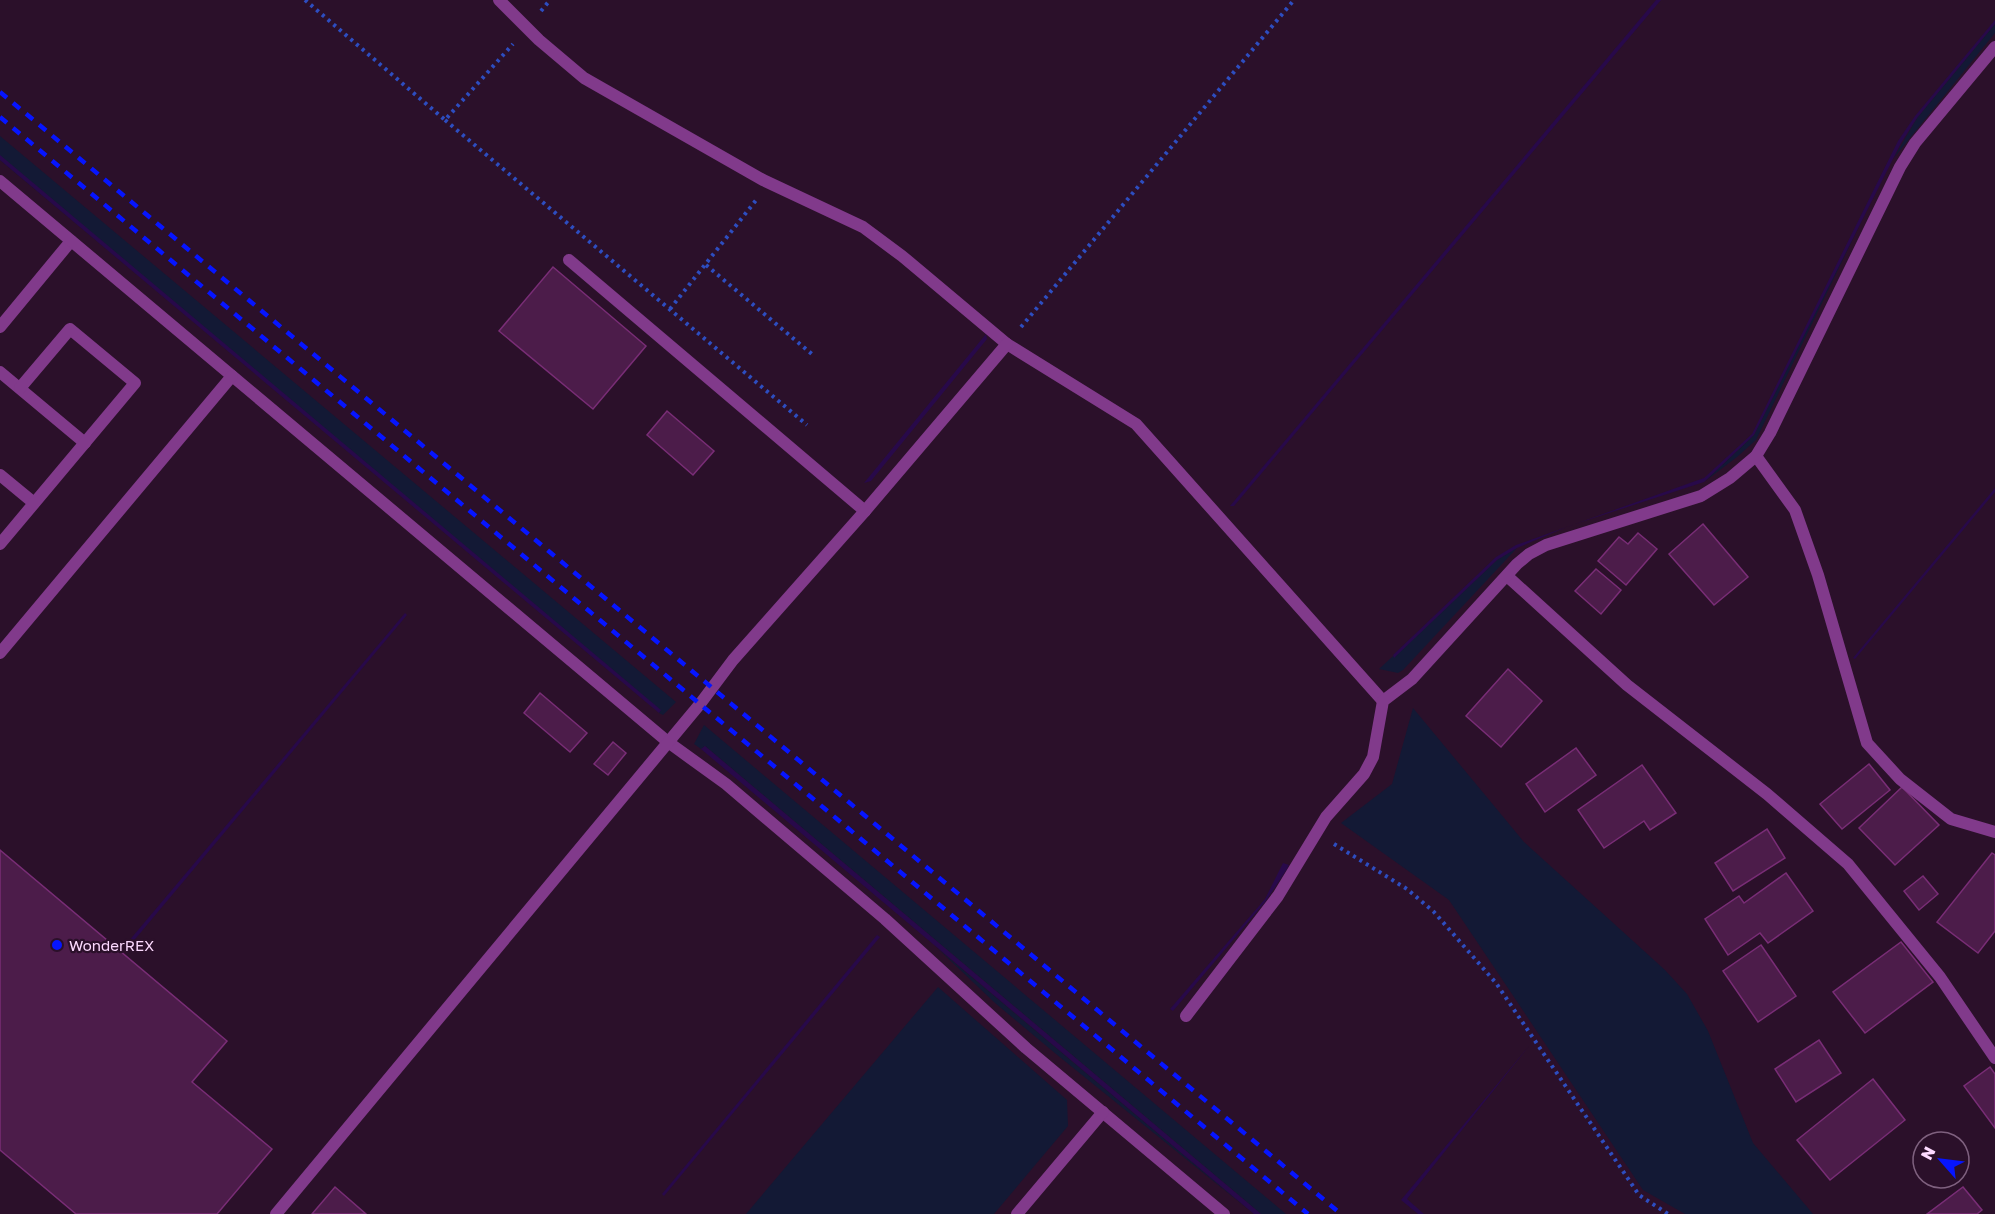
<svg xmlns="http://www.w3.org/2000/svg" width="1995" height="1214" font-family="'Golos Text',sans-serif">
<rect width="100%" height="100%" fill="#2b102a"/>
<g fill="#131935">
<path d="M1995,24V33L1893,159L1917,118Z"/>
<path d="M0,136L676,702L663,715L659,713L660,710L0,160Z"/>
<path d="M1873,197L1756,440L1737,457L1704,482L1754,435Z"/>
<path d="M1517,548L1403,670L1398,673L1379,669L1497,560Z"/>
<path d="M1413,708L1524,842L1665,970L1687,994L1708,1031L1753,1143L1813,1214H1685L1643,1190L1449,900L1341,823L1392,784Z"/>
<path d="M704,725L1286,1214H1261L705,746L701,749L694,744Z"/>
<path d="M936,947L1254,1214L1056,1054L995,1003Z"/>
<path d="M938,987L1067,1100L1068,1126L994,1214H746Z"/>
</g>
<g fill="#28094a">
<path d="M1656,0H1661L1234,506H1230Z"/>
<path d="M1995,20V24L1917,118L1901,143L1754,435L1704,482L1569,526L1517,548L1497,560L1394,658L1393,655L1496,557L1516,545L1704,478L1752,434L1898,141L1915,116Z"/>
<path d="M0,155L661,710L659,713L0,160Z"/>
<path d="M986,334L987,339L871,481L864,483Z"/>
<path d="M1995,488V492L1855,659L1853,658Z"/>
<path d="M405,613L407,615L131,944L128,942Z"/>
<path d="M705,746L1261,1214H1254L701,749Z"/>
<path d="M1283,863L1289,865L1287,869L1266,901L1173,1011L1170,1009L1265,899Z"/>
<path d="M877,935L880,937L664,1196L662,1194Z"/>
<path d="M1529,1046L1407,1199L1424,1214H1418L1401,1200Z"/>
</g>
<g fill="#4c1c4a" stroke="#792d76" stroke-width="1.5">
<path d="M553,267L646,346L593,409L499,331Z"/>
<path d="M667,411L714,451L693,475L647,435Z"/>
<path d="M1703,524L1748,577L1714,605L1669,554Z"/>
<path d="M1638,533L1657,549L1626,585L1598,561L1619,537L1628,544Z"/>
<path d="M1596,569L1621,590L1601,614L1575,591Z"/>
<path d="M1508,669L1542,701L1501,747L1466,716Z"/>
<path d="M540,693L587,733L570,752L524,713Z"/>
<path d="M613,742L626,753L608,775L594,764Z"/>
<path d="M1576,748L1596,775L1545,812L1526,784Z"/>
<path d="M1869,764L1890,790L1842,829L1820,804Z"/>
<path d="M1642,765L1676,813L1650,830L1644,821L1604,848L1578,810Z"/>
<path d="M1902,787L1939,825L1895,865L1859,828Z"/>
<path d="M1767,829L1785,858L1733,891L1715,863Z"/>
<path d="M0,850L227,1041L192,1082L272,1149L217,1214H76L0,1150Z"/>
<path d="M1992,853L1995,855V931L1978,953L1937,922Z"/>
<path d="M1786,873L1813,911L1768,943L1760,933L1728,955L1705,919L1739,896L1744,903Z"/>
<path d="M1923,876L1938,894L1919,910L1904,891Z"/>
<path d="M1901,942L1933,982L1865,1033L1833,992Z"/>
<path d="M1761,945L1796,996L1758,1022L1723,971Z"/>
<path d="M1819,1040L1841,1073L1796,1102L1775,1069Z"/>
<path d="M1990,1067L1995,1074V1128L1964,1086Z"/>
<path d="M1873,1079L1905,1120L1830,1180L1797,1140Z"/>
<path d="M335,1187L366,1214H312Z"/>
<path d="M1963,1187L1982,1210L1977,1214H1927Z"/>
</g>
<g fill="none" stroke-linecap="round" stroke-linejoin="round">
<g stroke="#2d4dc0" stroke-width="4" stroke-dasharray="3 4.5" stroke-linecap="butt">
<path d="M305,0L445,120L513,44"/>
<path d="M541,11L550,0"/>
<path d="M445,120L807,425"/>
<path d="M706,265L813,355"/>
<path d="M670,309L757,199"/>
<path d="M1021,327L1294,0"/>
<path d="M1334,844L1407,889L1434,912L1496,983L1639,1195L1668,1214"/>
</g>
<g stroke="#813a8b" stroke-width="12">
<path d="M0,327L71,241"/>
<path d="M0,372L85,443"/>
<path d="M0,475L34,503"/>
<path d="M0,544L135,383L70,329L20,388"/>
</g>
<g stroke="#813a8b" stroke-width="12">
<path d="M499,0L539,40L584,78L763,180L863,227L902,256L1007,344L1136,424L1383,701"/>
<path d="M0,181L668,742L726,784L885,919L1026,1048L1224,1214"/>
<path d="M569,260L865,511"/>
<path d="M1756,456L1795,510L1818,575L1867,743L1900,779L1951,819L1995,832"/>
<path d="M1507,576L1627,685L1767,794L1848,864L1940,977L1995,1058"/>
<path d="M0,653L232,376"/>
<path d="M1186,1016L1278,896L1326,817L1364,774L1373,757L1383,701L1412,679L1517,564L1529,554L1546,545L1701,496L1730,478L1756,456L1770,433L1900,167L1915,143L1995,47"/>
<path d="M276,1214L700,704L733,660L865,511L1007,344"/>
<path d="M1017,1214L1103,1112"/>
</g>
<g stroke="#0615ff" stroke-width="4.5" stroke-dasharray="9 8" stroke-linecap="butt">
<path d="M0,92L1341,1214"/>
<path d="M0,117L1308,1214"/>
</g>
</g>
<circle fill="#0615ff" stroke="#2b102a" stroke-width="2" cx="57" cy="945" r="6"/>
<g text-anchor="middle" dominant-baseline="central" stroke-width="4.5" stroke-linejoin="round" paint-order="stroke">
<g font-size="15" fill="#fddaff" stroke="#2b102a" text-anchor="start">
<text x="69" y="945">WonderREX</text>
</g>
</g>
<g transform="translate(1941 1160) rotate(298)"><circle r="28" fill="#2b102a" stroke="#7f617f" stroke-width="1.5"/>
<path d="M0-4.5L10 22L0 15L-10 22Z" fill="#0615ff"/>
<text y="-9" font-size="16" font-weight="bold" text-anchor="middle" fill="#fddaff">N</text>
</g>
</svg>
